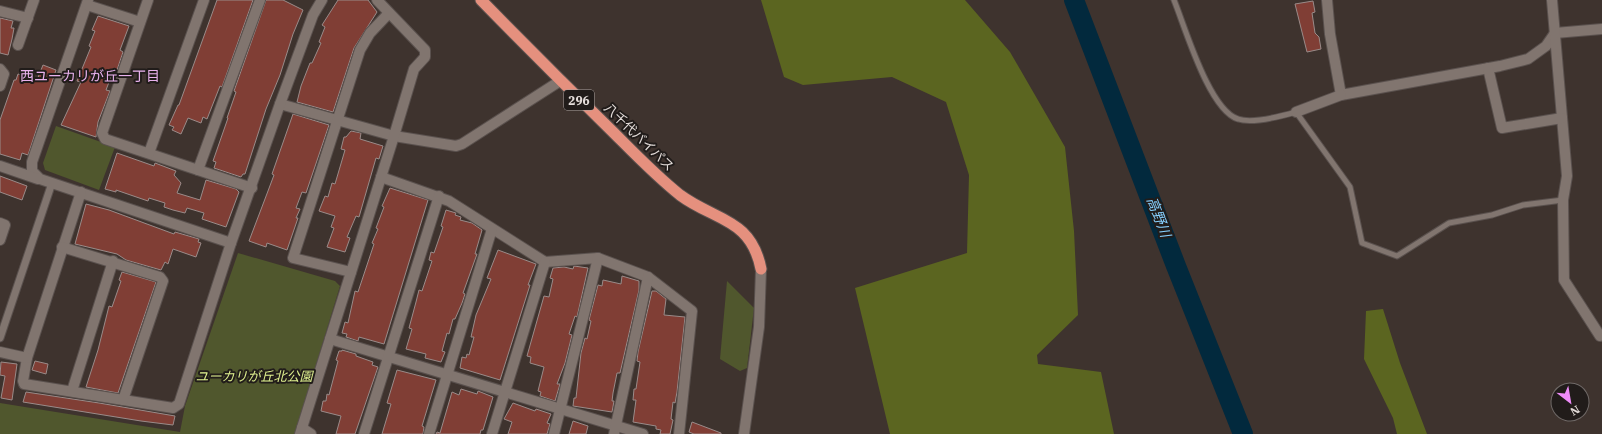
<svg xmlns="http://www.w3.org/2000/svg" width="1602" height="434" font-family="'IBM Plex Serif','Noto Sans JP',serif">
<rect width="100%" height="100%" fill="#3e332e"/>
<g fill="#50572d">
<path d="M56,126L115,147L99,190L45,170L43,163Z"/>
<path d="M238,253L335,281L340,286L295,434H0V403L180,432L185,406Z"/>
<path d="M727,281L754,308L747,368L740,371L720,359Z"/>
</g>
<g fill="#5b6520">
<path d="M761,0H965L1010,52L1065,147L1074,231L1078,315L1037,355L1038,364L1101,372L1114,434H890L855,288L967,253L969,175L946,102L892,77L803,85L784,77Z"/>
<path d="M1383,309L1400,363L1427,434H1397L1393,418L1364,359L1366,311Z"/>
</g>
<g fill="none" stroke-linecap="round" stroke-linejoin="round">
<path stroke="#02293d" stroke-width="20" d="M1074,0L1176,266L1243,434"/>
</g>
<g fill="#803e35" stroke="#9a8b89">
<path d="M217,0H253L222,87L220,86L207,119L203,117L201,123L188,118L181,134L172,130L174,127L169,125L178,105H179Z"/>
<path d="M266,0H283L303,10L293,34L280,75L266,109L245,174H243L241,177L214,168L216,162L213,161L228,118H227L236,92L234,91Z"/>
<path d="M338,0H368L377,12L354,48L333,112L297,102L301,86L310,63H312L321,43L319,42L325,27L322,25Z"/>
<path d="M1313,1L1315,12L1312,13L1315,33L1319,37L1321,49L1307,52L1295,4Z"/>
<path d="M98,16L129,26L120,50L123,52L117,70L114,69L106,90L110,91L98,122L96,137L61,125L81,82L77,81L91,47L89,46L95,31L92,30Z"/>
<path d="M0,18L13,21L11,28H14L12,39L8,55L0,53Z"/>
<path d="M43,65L56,70L28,155L22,153L20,160L0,154V120L14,80H16L18,74L37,80Z"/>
<path d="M293,114L329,125L306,193L302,192L296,208L300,209L296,218H298L287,250L267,243L266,247L249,241L268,191L274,175L272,174Z"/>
<path d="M351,131L361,133L360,139L383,146L379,159L376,158L359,217L356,216L347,237L350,238L345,252L327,247L334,228L331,227L335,216L319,211L325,196L328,197L332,183L335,184L345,150L341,149L344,137H346Z"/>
<path d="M117,153L154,166L155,163L176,171L174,175L181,183L177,193L200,200L206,180L236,189L239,192L226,227L202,219L204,213L187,208L185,213L173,210L164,207L165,203L149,198L148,201L116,190V192L105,189Z"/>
<path d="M0,176L27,186L22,200L0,192Z"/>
<path d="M390,188L428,200L384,344L359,337L358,341L346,337L347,334L342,333L345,322L348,323L355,291L358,292L374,244L372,243L378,229L376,228L384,207L382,206Z"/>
<path d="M86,204L109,210L174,234L175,232L199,239L198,242L201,243L196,257L173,249L168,264L165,262L161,270L126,260L117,254L75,244Z"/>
<path d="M446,210L456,213L455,215L461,217L460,220L472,223L482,230L475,254H477L463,293L465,294L462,303L455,319H453L449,334L447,333L442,351L445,352L441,362L425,358L426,354L406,349L412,329L409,328L416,302L419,290L422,291L432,261L429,260L431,252L434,253L443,227L441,226Z"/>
<path d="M498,250L536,264L528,285H530L500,380L460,368L462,357L466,358L467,354L469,355L474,337H471L476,315L491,279L487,278Z"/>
<path d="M574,266L588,268L577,317L575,316L569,334L572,335L565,363L557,384H560L555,401L540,396L541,392L538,391L544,367L530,363L531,357L527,356L544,296L549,297L553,279L550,278L553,268L564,267L573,269Z"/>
<path d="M122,272L156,282L118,393L86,387L98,350L109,306L112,307L121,281L119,280Z"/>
<path d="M622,276L639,281V290L620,373H617L613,393L612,401H614L612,412L573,406L574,398H576L581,353L585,338L587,339L591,321L589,320L598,285L602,286L603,280L621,284Z"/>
<path d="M652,291H656L666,299L664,315L685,317L677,392L675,403L673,402L671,419L673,420L670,434H660L661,430L656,429V426L633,422L636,400H633L634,389H636L640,362L637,361L638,352Z"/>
<path d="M342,350L356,354V356L373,362L372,365L378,367L355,434H336L341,416L321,411L323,401H326L327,394L329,395L338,361L336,360L339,351H342Z"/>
<path d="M35,361L48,364L46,374L32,370Z"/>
<path d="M1,362L17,364L12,400L1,398L5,376L0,375Z"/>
<path d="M397,370L436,380L422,426L424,427L423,434H382L391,404L387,403Z"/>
<path d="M461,389L477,394L478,391L493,397L483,430H481L480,434H436L437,432L440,433L452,392L459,395Z"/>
<path d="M26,392L99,403L175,416L173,425L141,421L23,402Z"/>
<path d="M513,403L535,411L536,409L551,414L547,423L550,424L547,434H508L512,422L504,419Z"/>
<path d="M573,421L588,426L586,434H569Z"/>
<path d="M692,422L721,433V434H694L689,432Z"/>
</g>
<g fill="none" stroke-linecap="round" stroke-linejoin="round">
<g stroke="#5a514e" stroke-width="7">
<path id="service" d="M1174,0C1185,27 1209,110 1238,119C1252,124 1282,116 1296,112L1350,187L1362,243L1397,256L1449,223L1492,215L1523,205L1563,200"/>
</g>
<g stroke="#5a514e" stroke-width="9">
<path id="pedestrian" d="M0,338L52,183"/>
</g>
<g stroke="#5a514e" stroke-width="12">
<g id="minor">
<path d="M88,0L32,162V171L40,179L231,243"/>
<path d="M148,0L102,133L105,139L252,188"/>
<path d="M1327,0L1330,34L1341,95L1500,66L1528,59L1546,46L1555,33L1602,29"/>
<path d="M1552,0L1567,176L1563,200L1564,280L1600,336"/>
<path d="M87,5L140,22"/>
<path d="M0,11L28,18"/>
<path d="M18,45L34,0"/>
<path d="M1488,68L1502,128L1562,118"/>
<path d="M0,69L4,74L0,86"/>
<path d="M280,104L394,136L456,146L462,144L560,81"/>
<path d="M1296,112L1341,95"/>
<path d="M149,153L204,0"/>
<path d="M0,166L38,179"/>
<path d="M198,170L260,0"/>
<path d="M381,177L449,201L545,262L598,258L648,277L692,311L679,434"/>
<path d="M81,192L27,358L23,381L24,384L173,408L179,404L231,243L280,104L313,15L322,0"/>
<path d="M0,223L5,225L0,240"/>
<path d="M62,247L160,277L163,281L123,400"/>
<path d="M351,272L293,258L360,50L370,33L389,13"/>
<path d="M330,339L643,434"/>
<path d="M0,352L27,358"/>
<path d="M72,391L113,261"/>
<path d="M302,428L311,434"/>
<path d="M300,434L394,136L414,69L425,57V50L377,0"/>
<path d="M364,434L439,196"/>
<path d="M429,434L492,229"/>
<path d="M492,434L545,262"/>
<path d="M554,434L598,258"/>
<path d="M614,434L648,277"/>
</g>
</g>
<g stroke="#5a514e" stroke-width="12">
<path id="tertiary" d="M744,434L759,327L761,269"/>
</g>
<g stroke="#5a514e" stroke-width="13">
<path id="trunk" d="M481,0C524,44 568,88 612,131C634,153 656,176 680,195C715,221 751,218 761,269"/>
</g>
<use href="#service" stroke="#81756f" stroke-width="5"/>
<use href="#pedestrian" stroke="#81756f" stroke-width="7"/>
<use href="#minor" stroke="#81756f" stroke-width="10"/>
<use href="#tertiary" stroke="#81756f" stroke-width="10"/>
<use href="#trunk" stroke="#e5907e" stroke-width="11"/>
</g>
<g text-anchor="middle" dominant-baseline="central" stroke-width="4" stroke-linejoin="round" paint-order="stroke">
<rect fill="#211c1a" stroke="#aaa3a0" stroke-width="1" x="564" y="90" width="30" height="20" rx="3"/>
<g font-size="12" font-weight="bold" fill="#e4ddda">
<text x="579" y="100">296</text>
</g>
<g font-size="13" fill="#e4ddda" stroke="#211c1a">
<text transform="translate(639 137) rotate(44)">八千代バイパス</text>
</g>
<g font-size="13" font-style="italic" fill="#deef8e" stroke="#211c1a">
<text x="254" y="376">ユーカリが丘北公園</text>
</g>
<g font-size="14" fill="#e8b1ec" stroke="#211c1a">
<text x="90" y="76">西ユーカリが丘一丁目</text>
</g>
<g font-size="14" font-style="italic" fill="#86cffd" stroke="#211c1a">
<text transform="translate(1159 217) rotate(69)">高野川</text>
</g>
</g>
<g transform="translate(1570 402) rotate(149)"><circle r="19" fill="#211c1a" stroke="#6f6967"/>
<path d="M0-3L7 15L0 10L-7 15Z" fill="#ee8bf8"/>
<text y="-6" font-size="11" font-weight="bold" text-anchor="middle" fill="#e4ddda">N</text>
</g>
</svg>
